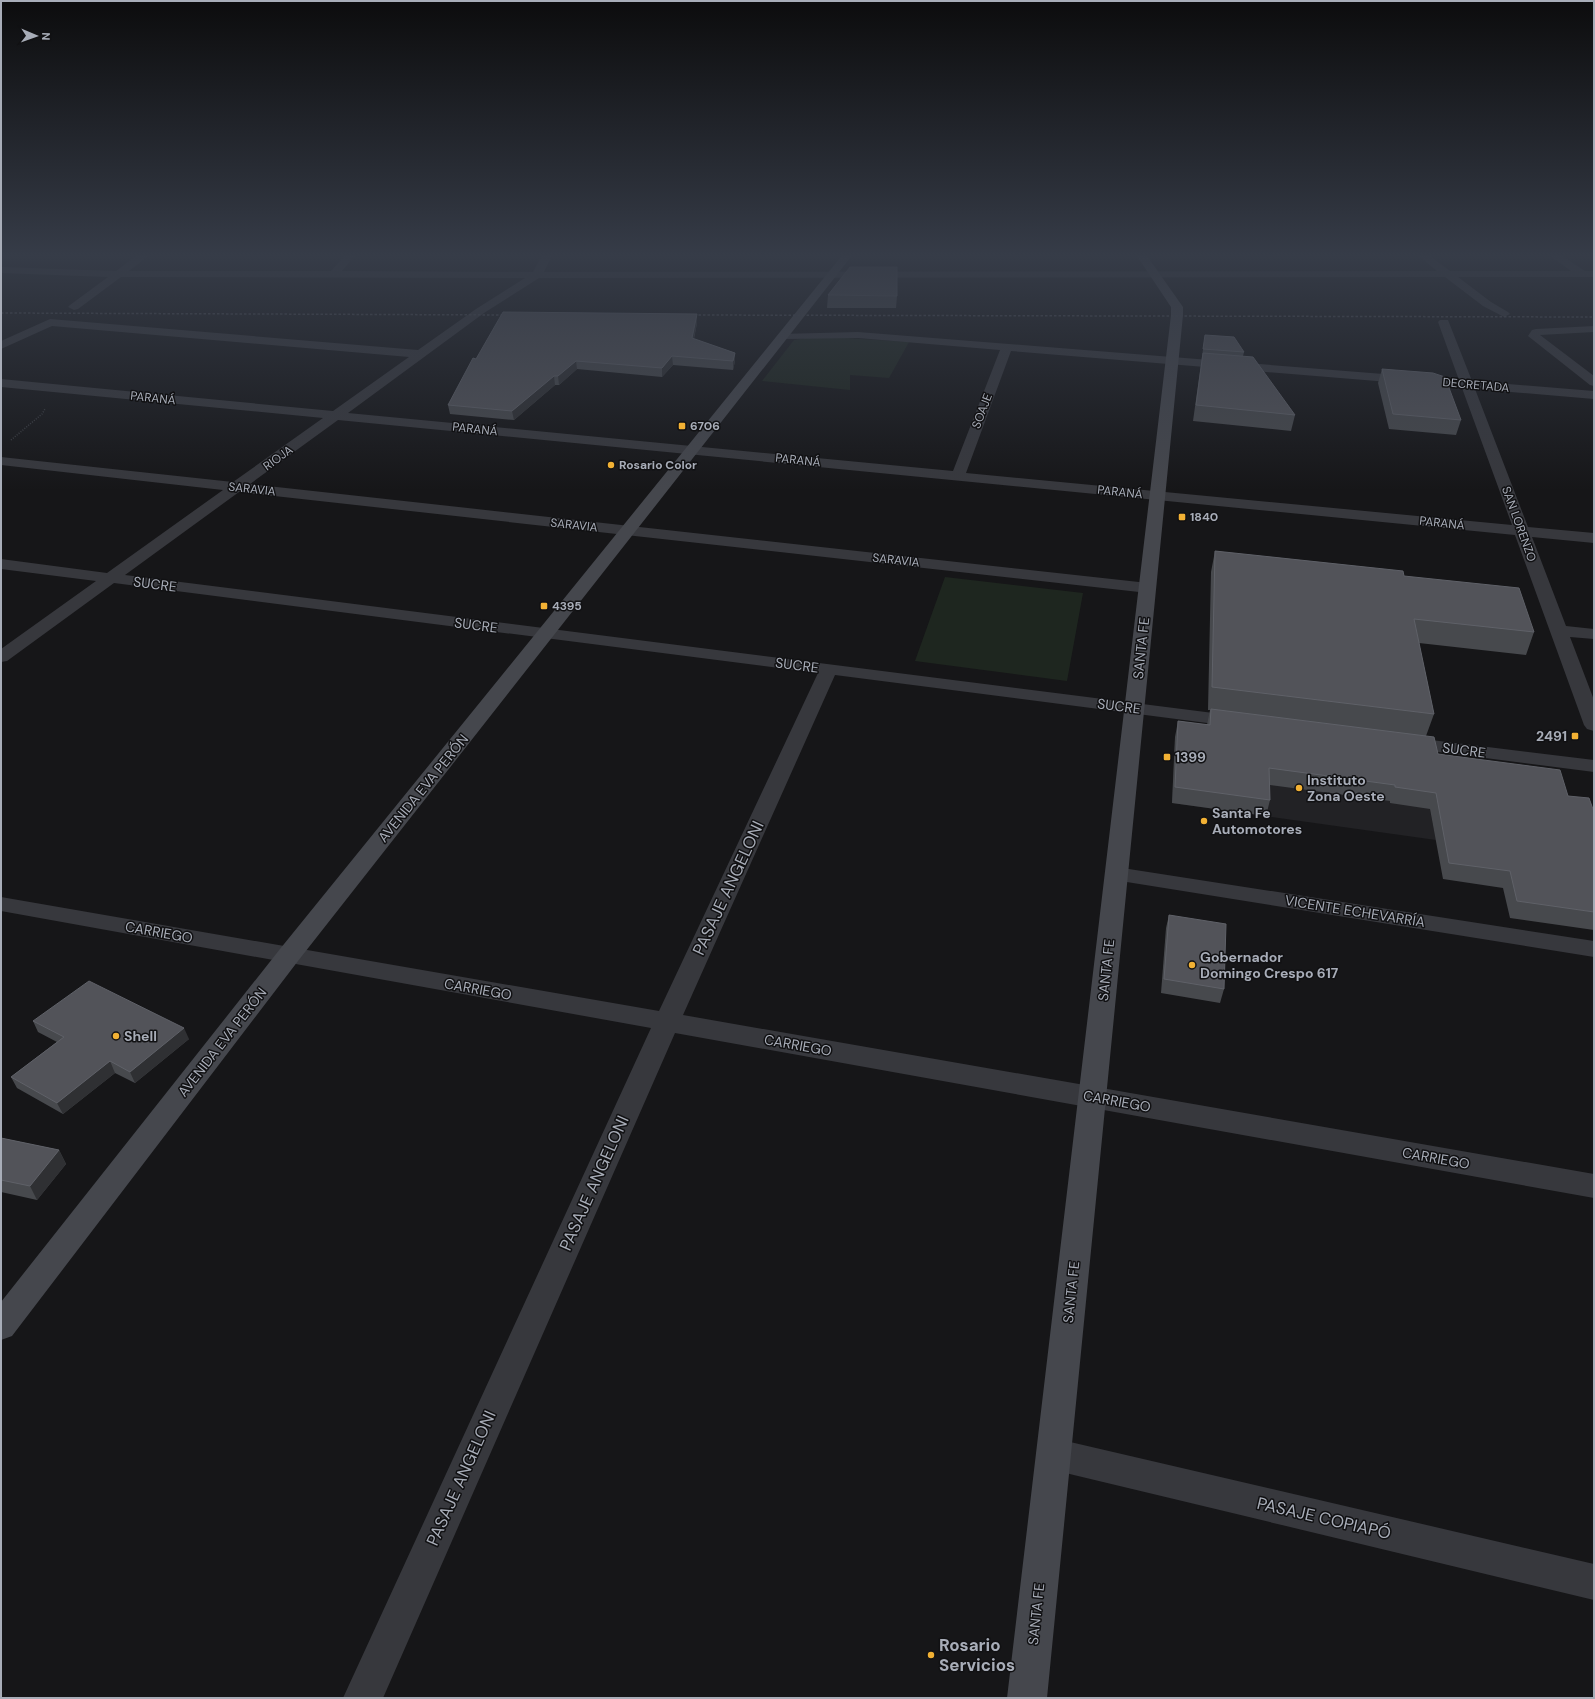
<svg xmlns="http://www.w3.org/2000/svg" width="1595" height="1699" font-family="'DM Sans',sans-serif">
<rect width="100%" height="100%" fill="#161618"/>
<path fill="#222225" d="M1175,737L1422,769L1436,840L1172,803Z"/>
<g fill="#1e261f">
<path d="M806,338H846L909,342L889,378L850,375V390L762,381L794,340Z"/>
<path d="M945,577L1083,593L1067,681L915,661Z"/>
</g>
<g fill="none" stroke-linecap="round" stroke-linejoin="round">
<path stroke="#3d3f44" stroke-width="1.5" stroke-dasharray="1 1.5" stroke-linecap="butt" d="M11,440L42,414L45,409"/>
<g fill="#37383d" fill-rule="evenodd">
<path d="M140,253H152L129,271H331L347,253H357L342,271L533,272L543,253H553L544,272L1437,271L1415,253H1426L1450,271H1571L1546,253H1558L1585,271H1594V277H1458L1491,302L1508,312L1510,314L1504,317L1483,306L1445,277L539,278L484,313L348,413L953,471L1000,350L858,338L784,339L780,338L778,336L780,334L858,332L1459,380L1438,322L1440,320H1448L1472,381L1594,391V399L1475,389L1528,527L1594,533V543L1532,537L1566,626L1594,629V639L1570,637L1594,700V731L1587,729L1584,725L1515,535L338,420L250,484L1148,583L1154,584L1156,588L1154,592L1148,593L239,492L125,575L1245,717L1248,721L1245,725L1238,727L835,675L683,1015L1594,1174V1198L675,1033L383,1698H343L651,1028L1,911V897L659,1011L818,673L114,583L7,661L1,662V649L96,581L1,569V559L107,573L223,490L1,465V457L233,482L323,418L1,387V379L333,411L409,357L52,326L1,349V341L50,319L418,350L476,309L525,278L121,277L78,309L74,310L68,307L70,305L108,277L1,273V267L116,271ZM1011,351L1462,388L1512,525L966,473Z"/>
<path d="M1594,326V332L1540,335L1594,376V386L1590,385L1528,336L1532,330L1536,329Z"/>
<path d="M1407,737L1594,760V772L1400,747L1397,743L1400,739Z"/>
<path d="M1116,867L1594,941V957L1108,879L1105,874L1108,869Z"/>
<path d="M1053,1438L1594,1564V1600L1053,1470L1041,1466L1036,1454L1041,1442Z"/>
</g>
<g fill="#45474d" fill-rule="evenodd">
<path d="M844,253H854L298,961L12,1336L1,1340V1302L280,949Z"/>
<path d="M1135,253H1145L1183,307V315L1047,1698H1007L1171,315V307Z"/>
</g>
<g stroke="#4a4c52" stroke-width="1.5" stroke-dasharray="2.5 2" stroke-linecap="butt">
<path d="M1,313L513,315"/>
<path d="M685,315L1594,317"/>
</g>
</g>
<g fill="#47494d">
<path d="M828,295L897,296L896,308H827Z"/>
<path d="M697,314V323L694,339L735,353V361L733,370L673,365L662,377L577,369L559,385H555L514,420L450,414L448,405Z"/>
<path d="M1205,335L1244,352L1243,356L1295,415L1291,431L1193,421Z"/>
<path d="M1382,369L1461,420L1456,435L1389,429L1378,383Z"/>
<path d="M1215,551L1404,576L1534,632L1526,655L1419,643L1434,714L1426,736L1438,754L1568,796L1594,812V930L1510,918L1503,888L1443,879L1430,809L1390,803V801L1270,785V800L1266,816L1172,803L1175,737L1178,721L1207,725L1210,710H1208L1211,572Z"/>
<path d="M1169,915L1224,989L1220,1003L1161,993L1166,928Z"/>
<path d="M33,1021L189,1039L135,1083L115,1073L63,1114L17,1088L11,1077L57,1042L38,1032Z"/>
<path d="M1,1138L59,1150L66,1164L37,1200L1,1192Z"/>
</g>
<g fill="#2f3033">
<path d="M697,314V323L692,347V338Z"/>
<path d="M735,353V361L733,370V361Z"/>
<path d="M672,356L673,365L662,377V368Z"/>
<path d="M576,361L577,369L559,385L558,376Z"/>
<path d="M554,376L555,385L514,420L512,411Z"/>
<path d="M184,1028L189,1039L135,1083L130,1072Z"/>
<path d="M110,1061L115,1073L63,1114L57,1103Z"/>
<path d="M59,1150L66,1164L37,1200L30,1186Z"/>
</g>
<g fill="#525359" stroke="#5f6168">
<path d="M850,267H897V296L828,295Z"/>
<path d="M503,312L697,314L692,338L735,353L733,361L672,356L662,368L576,361L558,376H554L512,411L448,405L473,358L476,359Z"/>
<path d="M1205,335L1234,337L1244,352L1203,349Z"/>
<path d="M1203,353L1253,357L1295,415L1196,405Z"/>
<path d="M1382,369L1433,373L1445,377L1461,420L1393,414Z"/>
<path d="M1215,551L1403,571L1404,576L1519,588L1534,632L1414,619L1434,714L1212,687Z"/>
<path d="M1211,709L1434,737L1438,754L1560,770L1568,796L1589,798L1594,812V912L1517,901L1510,871L1449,863L1436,793L1395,787V785L1269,768L1270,800L1175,787L1178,721L1210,725Z"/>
<path d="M1169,915L1226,924L1224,989L1164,979Z"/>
<path d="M89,981L184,1028L130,1072L110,1061L57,1103L11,1077L64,1037L33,1021Z"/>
<path d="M1,1138L59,1150L30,1186L1,1180Z"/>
</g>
<linearGradient id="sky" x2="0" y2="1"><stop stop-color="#0c0c0d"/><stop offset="0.52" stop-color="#363c48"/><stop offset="1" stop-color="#363c48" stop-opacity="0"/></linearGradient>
<rect width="1595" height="491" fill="url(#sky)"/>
<g fill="#f2b134" stroke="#111113" stroke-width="1.5">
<rect x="678" y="422" width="8" height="8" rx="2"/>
<circle cx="611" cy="465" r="4"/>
<rect x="1178" y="513" width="8" height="8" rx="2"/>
<rect x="540" y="602" width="8" height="8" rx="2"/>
<rect x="1571" y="732" width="8" height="8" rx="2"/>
<rect x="1163" y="753" width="8" height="8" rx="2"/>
<circle cx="1299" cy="788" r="4"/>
<circle cx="1204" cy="821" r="4"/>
<circle cx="1192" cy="965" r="4"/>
<circle cx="116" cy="1036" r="4"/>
<circle cx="931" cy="1655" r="4"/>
</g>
<g text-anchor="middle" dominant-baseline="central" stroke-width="3" stroke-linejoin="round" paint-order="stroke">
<g font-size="12" fill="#a8adb8" stroke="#111113">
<text transform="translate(1476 385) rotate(5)">DECRETADA</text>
<text transform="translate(153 398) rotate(6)">PARANÁ</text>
<text transform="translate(982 411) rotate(-69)">SOAJE</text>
<text transform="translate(475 429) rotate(6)">PARANÁ</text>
<text transform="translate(278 458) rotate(-36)">RIOJA</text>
<text transform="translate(798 460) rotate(6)">PARANÁ</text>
<text transform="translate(252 489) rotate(6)">SARAVIA</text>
<text transform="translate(1120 492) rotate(6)">PARANÁ</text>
<text transform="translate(1442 523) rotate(6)">PARANÁ</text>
<text transform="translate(1519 524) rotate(70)">SAN LORENZO</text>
<text transform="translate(574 525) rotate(6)">SARAVIA</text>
<text transform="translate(896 560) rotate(6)">SARAVIA</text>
</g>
<g font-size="12" font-weight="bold" fill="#a8adb8" stroke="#111113" text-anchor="start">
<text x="690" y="426">6706</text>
<text x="619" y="465">Rosario Color</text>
<text x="1190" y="517">1840</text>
<text x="552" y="606">4395</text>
</g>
<g font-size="14" fill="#a8adb8" stroke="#111113">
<text transform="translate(155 584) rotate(7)">SUCRE</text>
<text transform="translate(476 625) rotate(7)">SUCRE</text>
<text transform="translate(1141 648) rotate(-84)">SANTA FE</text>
<text transform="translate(797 665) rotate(7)">SUCRE</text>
<text transform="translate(1119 706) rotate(7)">SUCRE</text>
<text transform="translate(1464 750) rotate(7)">SUCRE</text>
<text transform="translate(423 788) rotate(-51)">AVENIDA EVA PERÓN</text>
<text transform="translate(1355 911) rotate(9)">VICENTE ECHEVARRÍA</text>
<text transform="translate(159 932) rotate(10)">CARRIEGO</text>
<text transform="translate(1106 970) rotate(-84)">SANTA FE</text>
<text transform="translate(478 989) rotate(10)">CARRIEGO</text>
<text transform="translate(222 1042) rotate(-52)">AVENIDA EVA PERÓN</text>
<text transform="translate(798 1045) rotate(10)">CARRIEGO</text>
<text transform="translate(1117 1101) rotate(10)">CARRIEGO</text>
<text transform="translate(1436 1158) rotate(10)">CARRIEGO</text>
<text transform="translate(1071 1292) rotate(-84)">SANTA FE</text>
<text transform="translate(1036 1614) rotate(-84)">SANTA FE</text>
</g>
<g font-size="14" font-weight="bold" fill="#a8adb8" stroke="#111113" text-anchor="start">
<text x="1567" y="736" text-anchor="end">2491</text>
<text x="1175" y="757">1399</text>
<text x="1307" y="780">Instituto<tspan x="1307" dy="16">Zona Oeste</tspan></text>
<text x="1212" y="813">Santa Fe<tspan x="1212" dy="16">Automotores</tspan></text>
<text x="1200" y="957">Gobernador<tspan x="1200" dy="16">Domingo Crespo 617</tspan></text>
<text x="124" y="1036">Shell</text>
</g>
<g font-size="17" fill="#a8adb8" stroke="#111113">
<text transform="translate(728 888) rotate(-65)">PASAJE ANGELONI</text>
<text transform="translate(594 1183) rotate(-66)">PASAJE ANGELONI</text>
<text transform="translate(461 1478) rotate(-66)">PASAJE ANGELONI</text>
<text transform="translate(1324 1518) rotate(13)">PASAJE COPIAPÓ</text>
</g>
<g font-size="17" font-weight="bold" fill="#a8adb8" stroke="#111113" text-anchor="start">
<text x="939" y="1645">Rosario<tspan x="939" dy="20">Servicios</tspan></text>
</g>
</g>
<rect width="1595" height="1699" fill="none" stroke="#a8adb8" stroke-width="4"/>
<g transform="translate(36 36) rotate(92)" stroke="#111113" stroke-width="3" paint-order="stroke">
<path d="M0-3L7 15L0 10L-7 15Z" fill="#a8adb8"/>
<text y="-6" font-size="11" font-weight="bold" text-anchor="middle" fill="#a8adb8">N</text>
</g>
</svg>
